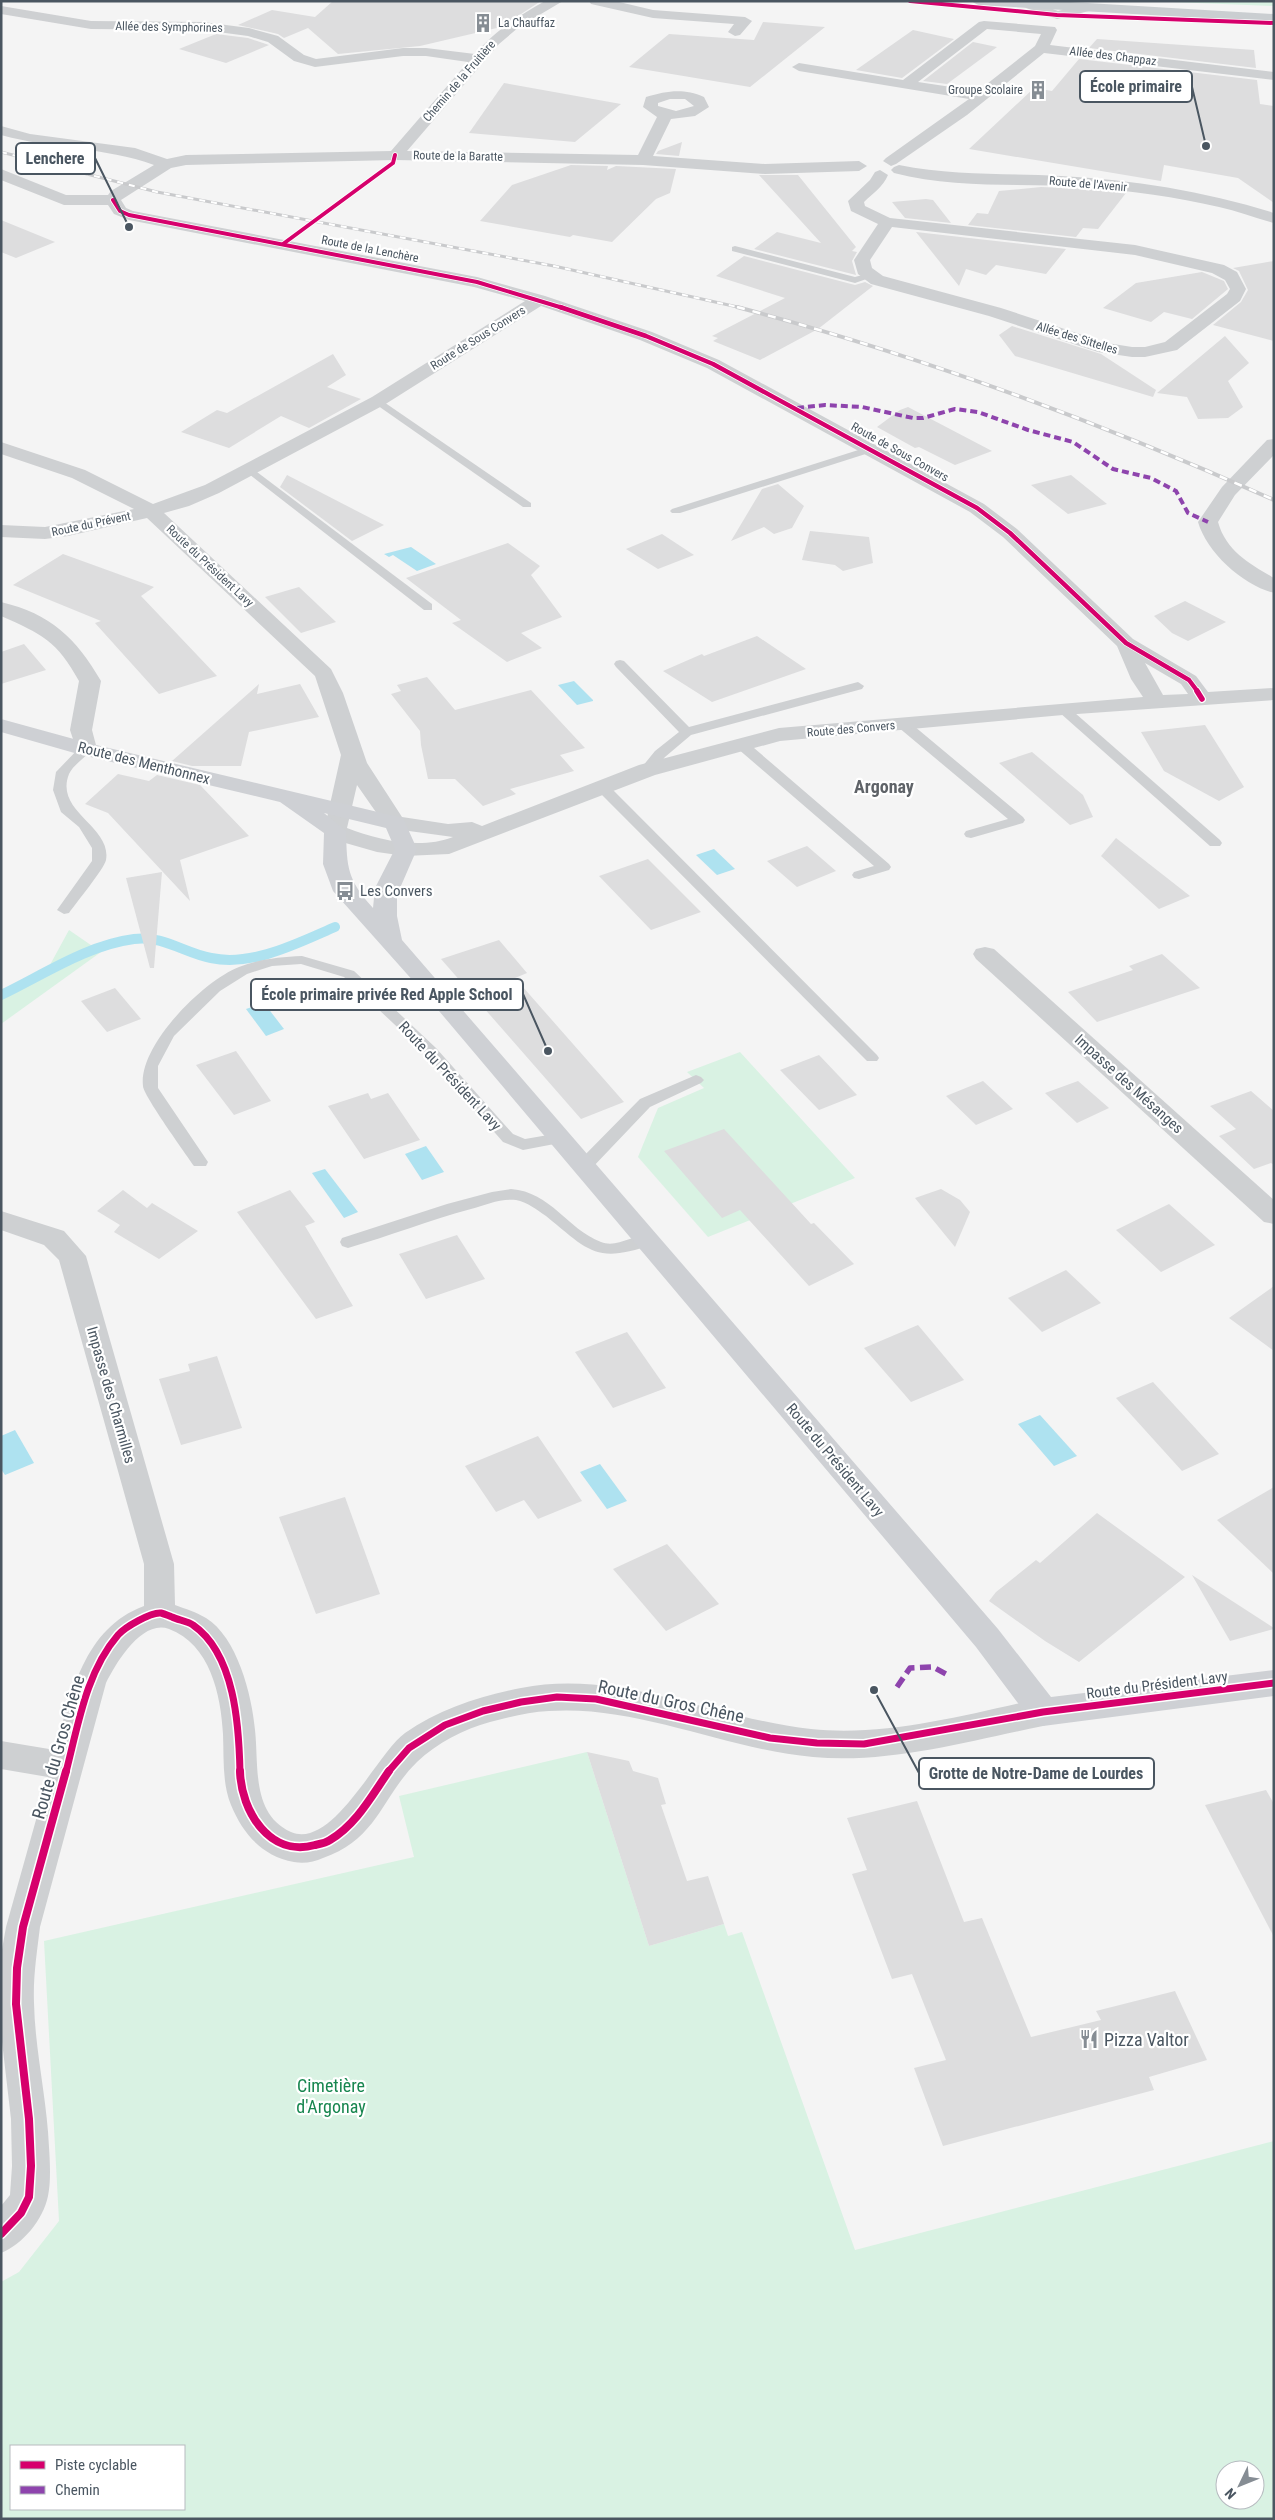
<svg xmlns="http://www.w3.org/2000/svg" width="1275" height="2520" font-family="'Roboto Condensed',sans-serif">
<rect width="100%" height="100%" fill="#f4f4f4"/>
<g fill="#d9f2e3" fill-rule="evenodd">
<path d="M1148,1H1274V6Z"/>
<path d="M69,930L101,952L1,1024V995L45,974Z"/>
<path d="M740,1052L855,1178L708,1237L638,1157L658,1108L704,1088L687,1072Z"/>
<path d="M587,1752L649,1946L724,1924L728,1936L742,1932L855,2250L1274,2141V2519H1V2282L19,2272L59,2221L44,1941L414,1857L399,1796ZM11,2446H184V2509H11ZM1225,2470H1255V2500H1225Z"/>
</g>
<g fill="#aee2f0">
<path d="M411,547L436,564L417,571L393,555L389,557L384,554Z"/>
<path d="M574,681L593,700V701L577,705L558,685Z"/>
<path d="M714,849L735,869L717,875L696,855Z"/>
<path d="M264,1003L284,1029L266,1036L246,1009Z"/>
<path d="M426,1146L444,1172L422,1180L405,1154Z"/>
<path d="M325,1169L358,1212L344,1218L312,1173Z"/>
<path d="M1040,1415L1077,1456L1054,1466L1018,1424Z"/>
<path d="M15,1430L34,1463L5,1475L1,1469V1436Z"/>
<path d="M600,1464L627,1501L607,1509L580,1472Z"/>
</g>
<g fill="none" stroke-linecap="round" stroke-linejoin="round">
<path stroke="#aee2f0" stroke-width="10" d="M1,995C43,975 87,945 134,939C163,935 184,953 211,958C252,967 298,943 335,927"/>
</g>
<g fill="#ddddde">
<path d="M333,1H541L501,27L420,46L338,54L308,28L284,38L278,34L238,25L272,10L315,17Z"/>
<path d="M763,22L825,27L750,87L629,67L669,34L754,40Z"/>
<path d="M913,30L954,39L902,78L856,70Z"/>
<path d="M216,34L248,38L269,45L226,63L179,49Z"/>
<path d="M1097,39L1254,50L1256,68L1089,48Z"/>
<path d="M973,42L997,47L947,84L923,81Z"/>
<path d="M1079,59L1257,80L1260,104L1274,106V203L1238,178L1164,165L1161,181L969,149L1034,88L1052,91Z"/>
<path d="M504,83L621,104L575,142L469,133Z"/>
<path d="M682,142L679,156L656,154L658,151Z"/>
<path d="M571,165L608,166L607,170L616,166L676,169L670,193L656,199L612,242L573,235L570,237L480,221L512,185Z"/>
<path d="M759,175H798L856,247L852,251L857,252L852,261L856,275L754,249L777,232L821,243Z"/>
<path d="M1041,187L1087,189L1126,193L1098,229L1083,228L1076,237L968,225L977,213L988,214L999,191Z"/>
<path d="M926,199L933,200L951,223L905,218L892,202Z"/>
<path d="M1,220L55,242L16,258L1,252Z"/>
<path d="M916,232L1066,249L1046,274L996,265L986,275L966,269L959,286Z"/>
<path d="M744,256L855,285L865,282L873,286L818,329L760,360L713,341L718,338L712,336L785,298L716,276Z"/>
<path d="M1274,261V341L1213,325L1241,302L1248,290L1239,271L1233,268Z"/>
<path d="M1202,272L1224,281L1228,289L1192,319L1164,312L1151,322L1103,308L1136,283Z"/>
<path d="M1012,326L1101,354L1156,390L1153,397L1015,356L999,335Z"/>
<path d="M1225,336L1249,363L1228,381L1243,407L1228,418L1198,419L1187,397L1157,393Z"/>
<path d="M333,354L346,375L327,387L361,399L309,428L281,416L229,448L181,432L217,410L227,413Z"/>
<path d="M908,407L992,451L955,465L919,447L915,448L877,427L900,410Z"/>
<path d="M287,475L384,525L352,541L280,487Z"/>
<path d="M1071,475L1107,504L1068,514L1031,485Z"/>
<path d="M778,484L804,506L792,528L774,534L764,527L731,541L762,489Z"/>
<path d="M810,531L869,537L873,563L843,571L835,565L802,560Z"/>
<path d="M662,534L694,555L658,569L626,549Z"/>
<path d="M508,543L540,566L531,575L562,617L521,633L542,648L507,662L452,623L461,620L406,578Z"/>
<path d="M63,554L154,587L141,596L217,676L159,694L95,623L101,621L13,585Z"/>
<path d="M299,587L336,622L301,633L265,597Z"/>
<path d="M1185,601L1226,622L1188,641L1172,633L1154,616Z"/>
<path d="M757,636L806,669L712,702L663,671L702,654L704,656Z"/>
<path d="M24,644L46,670L1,684V652Z"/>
<path d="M427,677L455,710L531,690L585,748L560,755L574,771L510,789L516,794L483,806L455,779H428L421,745L420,731L391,694L401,691L397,685Z"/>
<path d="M259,684L257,694L300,684L319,717L249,732L241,766H192L172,761Z"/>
<path d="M1205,725L1244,787L1219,801L1164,771L1141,732Z"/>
<path d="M1032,752L1083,795L1093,817L1070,825L999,763Z"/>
<path d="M118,774L149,781L157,775L200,785L249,836L180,860L190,901L108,813L85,804Z"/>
<path d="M1116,838L1190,896L1159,909L1101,856Z"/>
<path d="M807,846L836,871L797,887L767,861Z"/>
<path d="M648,859L701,912L651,930L599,876Z"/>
<path d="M162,872L154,968H150L126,878Z"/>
<path d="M499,940L527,973L515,978L624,1102L581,1119L441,959Z"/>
<path d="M1162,954L1200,988L1097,1022L1068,992L1133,970L1129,966Z"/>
<path d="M115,988L141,1019L107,1032L81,1001Z"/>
<path d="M236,1051L271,1101L234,1115L196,1065Z"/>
<path d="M819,1055L857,1095L819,1110L780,1070Z"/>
<path d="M983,1081L1013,1109L976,1125L946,1096Z"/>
<path d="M1078,1081L1109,1108L1077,1123L1045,1093Z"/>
<path d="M1251,1091L1274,1111V1165L1271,1163L1254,1169L1219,1136L1236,1129L1210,1106Z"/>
<path d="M368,1093L371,1099L388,1093L420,1140L364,1159L328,1106Z"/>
<path d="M724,1129L811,1224L814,1223L854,1264L809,1286L740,1210L722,1218L664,1151Z"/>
<path d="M941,1189L960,1200L970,1212L955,1247L915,1198Z"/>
<path d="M123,1190L147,1208L152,1203L198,1231L159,1259L114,1232L120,1225L97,1211Z"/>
<path d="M290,1190L315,1222L305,1226L353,1306L316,1319L237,1212Z"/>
<path d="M1169,1204L1215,1245L1161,1272L1116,1230Z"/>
<path d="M457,1235L485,1279L426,1299L399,1254Z"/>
<path d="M1066,1270L1101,1303L1042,1332L1008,1298Z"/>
<path d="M1274,1286V1351L1229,1318Z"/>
<path d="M918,1325L964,1380L911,1402L864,1348Z"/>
<path d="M627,1332L666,1388L613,1408L575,1352Z"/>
<path d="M217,1356L242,1428L181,1445L159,1379L190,1371L188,1364Z"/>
<path d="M1153,1382L1219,1454L1182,1471L1116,1398Z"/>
<path d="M538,1436L582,1501L538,1519L524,1500L496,1512L465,1466Z"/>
<path d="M1274,1487V1574L1217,1520Z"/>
<path d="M345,1497L380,1594L316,1614L279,1517Z"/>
<path d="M1097,1513L1185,1577L1079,1662L1045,1641L989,1601L996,1592L1036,1560L1040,1563Z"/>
<path d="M667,1544L719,1604L666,1631L613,1569Z"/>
<path d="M1192,1575L1274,1628V1629L1230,1641Z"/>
<path d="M587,1752L629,1761L633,1771L658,1778L666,1804L661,1805L687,1881L708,1876L724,1924L649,1946Z"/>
<path d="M1266,1790L1274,1804V1937L1205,1805Z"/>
<path d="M917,1801L964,1922L982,1918L1031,2037L1101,2020L1096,2011L1175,1991L1207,2060L1149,2077L1154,2090L943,2146L914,2068L946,2060L912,1974L892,1979L852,1874L867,1870L847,1818Z"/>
</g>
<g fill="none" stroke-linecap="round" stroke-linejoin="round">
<g fill="#ced0d2" fill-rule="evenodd">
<path d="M735,246L855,277L870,273L875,276L855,283L732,251V247Z"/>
<path d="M378,398L531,503V507H523L374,403V399Z"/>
<path d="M871,446L875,447V451L680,513H672L670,511L672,509Z"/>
<path d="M249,466L432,604V610H424L245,471V467Z"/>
<path d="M620,660L624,661L689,727L858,682L864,686L862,689L691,735L665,757L652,773L647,774L640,770L642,767L655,751L679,732L616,667L614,664L616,661Z"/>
<path d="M1063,705L1067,706L1220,840L1222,843L1220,846H1210L1059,712L1057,709Z"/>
<path d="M903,720L908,721L1023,817L1025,820L1023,823L971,838L966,837L964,834L966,831L1008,819L898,727L897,724L898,721Z"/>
<path d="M742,741L747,742L889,864L891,867L889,870L859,879L854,878L852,875L854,872L874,866L737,748L736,745Z"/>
<path d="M86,745L92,749C86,757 73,765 69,774C54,812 112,826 106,860C104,869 76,903 69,913L64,914L57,910L92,861V848L79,827L61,812L53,790L56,772L81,746Z"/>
<path d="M602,783L607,784L877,1055L879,1058L877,1061H867L597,790L595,787Z"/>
<path d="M302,956L354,971L436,1048L513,1134L525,1139L560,1133L565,1134L568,1138L565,1142L523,1150L503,1142L426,1054L344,977L301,964L272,966L247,974L220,991L174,1036L158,1066V1088L208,1162L206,1166H194C186,1154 143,1095 143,1086C138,1046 203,981 239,967C260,959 280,957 302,956Z"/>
<path d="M696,1075L701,1077L704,1080L701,1083L650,1107L590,1170H578L576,1166L578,1162L640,1099Z"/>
<path d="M511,1189C551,1192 567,1229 601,1242C619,1249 637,1231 654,1236L656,1240L654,1244C596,1264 590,1252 546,1216C537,1210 527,1202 516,1200C501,1198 485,1205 471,1209C430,1220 389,1236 348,1248L342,1246L340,1242L342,1238L447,1204L492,1192Z"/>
</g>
<g fill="#ced0d2" fill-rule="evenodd">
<path d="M545,1H563L519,27L499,44L407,151L638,155L657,117L643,107L646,97C667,91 683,88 704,97L709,107L695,116L671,119L653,156L765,164L859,161L867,166L859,171L765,174L643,165L395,160L186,165L171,168L121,200L126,208L133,211L477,277L545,296L652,332L719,360L984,504L1017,529L1133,639L1196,676L1208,692L1274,688V700L1063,715L780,741L655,775L449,854L405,856L377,852L342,842L327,836L324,831L341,755L315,676L147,518L68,536L45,539L1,537V525L45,527L134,509L72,478L1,454V442L85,470L153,504L205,485L372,397L525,301L474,287L129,220L114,214L108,205H64L1,180V169L66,195H108L111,191L154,165C105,147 51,149 1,135V126L30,134L135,148L167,159L186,155L391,151L468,62L426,56H403L315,67L294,61L268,42L248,36L203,30L91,29L1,14V6L91,21L203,22L249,28L278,36L304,55L316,59L403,48H426L475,54C497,29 517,17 545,1ZM670,99H685L694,106L676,111L658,106V103ZM541,306L640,340L707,368L970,512L1003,537L1117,646L1131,679L1143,697L779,728L639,765L482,826L472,822L448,824L402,817L367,763L343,693L331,669L164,513L189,506L219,493L384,405ZM1145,663L1181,684L1188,694L1163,695ZM357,785L387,828L453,837C420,850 378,840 347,828Z"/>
<path d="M589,1H615L653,10L745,17L752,21L740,35L735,36L728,32L734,24L653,18L591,4Z"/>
<path d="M1032,1L1058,11L1084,4L1091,8L1089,11L1057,19L1026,8L1024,5L1026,2Z"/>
<path d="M984,21L1055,27L1057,30L1050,45L1274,72V80L1044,53L967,115L896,164L891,166L883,161L886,158L969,99L799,71L792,67L799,63L903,80L979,22ZM987,29L1041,34L1035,46L978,91L918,82Z"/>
<path d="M899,165C953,176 1007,173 1061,176C1133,180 1205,191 1274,213V223C1255,218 1237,211 1219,207C1176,197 1131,191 1087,187C1023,183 956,189 894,173L891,170L894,167Z"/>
<path d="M880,170L888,175C883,187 873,193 864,202L865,206L890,218L1135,245L1224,265L1237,272L1246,289L1240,301L1177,350L1145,357H1132L1098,352L989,316L871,284L858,274L854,260L878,224L851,211L848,201L870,180L875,172ZM892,227L1135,255L1212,273L1225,280L1230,289L1227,294L1165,342L1145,347H1132L1107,343L1001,308L883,276L872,268L870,260Z"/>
<path d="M1274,439V455L1235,495L1218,522C1226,551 1250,564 1274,578V593C1243,585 1207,553 1198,522L1222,487L1267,440Z"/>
<path d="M1,602C51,614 76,638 101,681L92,730L97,749L94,754L86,756L78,754L70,730L79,681C57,641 42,634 1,616Z"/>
<path d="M985,947L994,949L1274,1200V1224L1264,1222L976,959L973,954L976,949Z"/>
<path d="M1,1211L64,1231L86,1256L174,1564L175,1605C186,1609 196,1612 206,1618C237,1637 252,1695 255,1730C259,1765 251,1814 291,1832C333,1850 377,1753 405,1733C439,1709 481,1696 521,1688C618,1668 716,1719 811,1729C888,1737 968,1714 1043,1698L1054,1702L1059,1712L1054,1722L1043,1726C968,1741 890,1764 813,1757C724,1749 639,1705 549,1711C529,1712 509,1717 490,1722C464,1729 437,1743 417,1762C382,1796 378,1839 323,1858C314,1862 304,1864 294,1862C262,1856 243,1834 231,1805C222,1783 224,1758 223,1734C221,1695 210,1644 169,1629C142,1619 116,1663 106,1683L40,1927C37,1952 33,1977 34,2003C35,2051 47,2099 49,2147C50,2163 51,2181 48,2196C43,2220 23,2244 1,2253V2206L10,2195L12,2166L11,2119L1,2033V1955L6,1927L48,1777L1,1769V1741L55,1750C71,1694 84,1628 144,1606V1564L59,1260L44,1245L1,1230Z"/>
</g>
<path fill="#ced0d4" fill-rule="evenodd" d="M1,719L92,744L403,818L417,849L397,895V916L402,940L998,1629L1051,1697L1274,1670V1696L1043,1726L1032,1722L976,1647L423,992L333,891L323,864L324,833L280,802L78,754L1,732ZM324,813L386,828L395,849L375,888L373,908C347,879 347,868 346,831Z"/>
<path fill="#caced1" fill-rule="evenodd" d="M971,1H1054L1274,14V22L978,5Z"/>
<g stroke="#c9cacc" stroke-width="3">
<path id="rail-far1" d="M1,152L157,192L554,266L742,308"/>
</g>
<g stroke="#c9cacc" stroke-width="4">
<path id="rail" d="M737,307C922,356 1099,422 1274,500"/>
</g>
<use href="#rail-far1" stroke="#fff" stroke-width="2" stroke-dasharray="6" stroke-linecap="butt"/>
<use href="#rail" stroke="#fff" stroke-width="2.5" stroke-dasharray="8" stroke-linecap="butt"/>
<path stroke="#8e44ad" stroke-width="4" stroke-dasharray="7 4" stroke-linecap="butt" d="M797,408L825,405L862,407L913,418H923L955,409L978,412L1028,430L1073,442L1113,469L1151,478L1176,491L1188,513L1208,522"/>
<path stroke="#8e44ad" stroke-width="5.5" stroke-dasharray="11 5.5" stroke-linecap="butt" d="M897,1687L910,1668L933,1667L948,1675"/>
<g stroke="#fff" stroke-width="5.5">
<g id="cycleway-far4">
<path d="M910,1L1057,15L1274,23"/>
<path d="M113,200L120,211L129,215L477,282L563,308"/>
<path d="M283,244L393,163L395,155"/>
</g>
</g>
<g stroke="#fff" stroke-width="6">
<path id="cycleway-far3" d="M560,307L646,336L713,364L977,508L1010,533L1126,643L1189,680L1198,692"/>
</g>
<g stroke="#fff" stroke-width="8">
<path id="cycleway-far2" d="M1197,691L1202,699"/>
</g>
<g stroke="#fff" stroke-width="10">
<g id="cycleway-far1">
<path d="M66,1772C78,1726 86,1672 118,1635C125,1627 151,1612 161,1613C165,1614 169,1616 172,1617C178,1620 188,1621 193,1625C235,1654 239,1726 240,1772"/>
<path d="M388,1772L409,1748L445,1725L483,1711L521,1702L557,1697L596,1699L770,1738L817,1743L864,1744L1043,1712L1274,1683"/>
</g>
</g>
<g stroke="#fff" stroke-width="11">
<g id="cycleway">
<path d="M240,1771C241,1811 270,1858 315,1845C320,1844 326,1843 330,1840C357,1824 372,1795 389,1771"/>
<path d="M1,2234L21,2213L29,2197L31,2166L29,2119L16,2004L17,1968L23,1927L66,1771"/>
</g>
</g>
<use href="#cycleway-far4" stroke="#d6006c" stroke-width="4"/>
<use href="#cycleway-far3" stroke="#d6006c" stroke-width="4.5"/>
<use href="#cycleway-far2" stroke="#d6006c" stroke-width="5.5"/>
<use href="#cycleway-far1" stroke="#d6006c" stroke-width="7"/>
<use href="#cycleway" stroke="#d6006c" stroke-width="8"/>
</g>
<defs>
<g id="building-bare" transform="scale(1.5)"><path d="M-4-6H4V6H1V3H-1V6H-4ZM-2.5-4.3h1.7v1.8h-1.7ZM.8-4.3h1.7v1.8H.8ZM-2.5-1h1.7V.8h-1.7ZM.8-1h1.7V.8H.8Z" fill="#868d94" stroke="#fff" stroke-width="2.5" paint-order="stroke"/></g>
<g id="bus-bare" transform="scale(1.5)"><path d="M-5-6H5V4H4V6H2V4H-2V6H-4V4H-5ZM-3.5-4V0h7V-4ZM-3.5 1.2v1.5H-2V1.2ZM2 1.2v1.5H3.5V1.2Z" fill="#868d94" stroke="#fff" stroke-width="2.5" paint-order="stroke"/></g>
<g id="restaurant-bare" transform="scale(1.5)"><path d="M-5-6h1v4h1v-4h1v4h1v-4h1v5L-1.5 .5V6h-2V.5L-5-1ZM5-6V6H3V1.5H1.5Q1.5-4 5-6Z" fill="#868d94" stroke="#fff" stroke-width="2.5" paint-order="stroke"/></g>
</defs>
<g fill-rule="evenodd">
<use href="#building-bare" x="483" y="23"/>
<use href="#building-bare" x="1038" y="90"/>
<use href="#bus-bare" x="345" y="891"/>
<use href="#restaurant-bare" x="1089" y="2039"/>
</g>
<g text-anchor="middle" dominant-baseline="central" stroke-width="4.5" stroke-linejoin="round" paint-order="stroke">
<g font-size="12" fill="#4a5661" stroke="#fff" text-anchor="start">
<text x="498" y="23">La Chauffaz</text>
<text x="1023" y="90" text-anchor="end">Groupe Scolaire</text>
</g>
<g font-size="12" fill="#4a5661" stroke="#fff">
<text transform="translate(169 27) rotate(1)">Allée des Symphorines</text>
<text transform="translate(1113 56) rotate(7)">Allée des Chappaz</text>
<text transform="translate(459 81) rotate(-49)">Chemin de la Fruitière</text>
<text transform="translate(458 156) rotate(1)">Route de la Baratte</text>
<text transform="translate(1088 184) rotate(5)">Route de l'Avenir</text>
<text transform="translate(370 249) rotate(11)">Route de la Lenchère</text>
<text transform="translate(478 338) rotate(-32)">Route de Sous Convers</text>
<text transform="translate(1077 338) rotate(17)">Allée des Sittelles</text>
<text transform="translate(900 452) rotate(29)">Route de Sous Convers</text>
<text transform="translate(91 524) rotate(-12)">Route du Prévent</text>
<text transform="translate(210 566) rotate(43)">Route du Président Lavy</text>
<text transform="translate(851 729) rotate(-5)">Route des Convers</text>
</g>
<g font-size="15" fill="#4a5661" stroke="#fff">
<text transform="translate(144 763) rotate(14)">Route des Menthonnex</text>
<text transform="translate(450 1076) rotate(47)">Route du Président Lavy</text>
<text transform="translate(1129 1084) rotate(42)">Impasse des Mésanges</text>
<text transform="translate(111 1395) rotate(74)">Impasse des Charmilles</text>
<text transform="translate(835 1460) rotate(50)">Route du Président Lavy</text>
<text transform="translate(1157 1685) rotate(-7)">Route du Président Lavy</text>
</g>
<g font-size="15" fill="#4a5661" stroke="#fff" text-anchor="start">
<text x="360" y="891">Les Convers</text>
</g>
<g font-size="18" font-weight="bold" fill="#5f6368" stroke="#fff">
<text x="884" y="786">Argonay</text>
</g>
<g font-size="18" fill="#4a5661" stroke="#fff">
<text transform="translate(671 1701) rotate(12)">Route du Gros Chêne</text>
<text transform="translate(58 1747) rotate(-74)">Route du Gros Chêne</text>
</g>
<g font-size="18" fill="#4a5661" stroke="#fff" text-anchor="start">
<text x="1104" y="2039">Pizza Valtor</text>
</g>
<g font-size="18" fill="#17864f" stroke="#fff">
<text x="331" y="2085">Cimetière<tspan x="331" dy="21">d'Argonay</tspan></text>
</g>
</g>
<path fill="none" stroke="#4a5661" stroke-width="2" d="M1206 146L1192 87M129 227L95 158M548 1051L523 994M874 1690L919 1773"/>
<g fill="#4a5661" stroke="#fff" stroke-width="2">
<circle cx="1206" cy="146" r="5"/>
<circle cx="129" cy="227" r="5"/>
<circle cx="548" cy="1051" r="5"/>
<circle cx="874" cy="1690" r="5"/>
</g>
<g fill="#fff" stroke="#4a5661" stroke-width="2">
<rect x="1080" y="71" width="112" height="31" rx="5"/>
<rect x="16" y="143" width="79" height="31" rx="5"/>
<rect x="251" y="979" width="272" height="31" rx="5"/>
<rect x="919" y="1758" width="235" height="31" rx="5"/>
</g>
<g font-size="16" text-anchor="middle" font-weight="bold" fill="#4a5661">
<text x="1136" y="92">École primaire</text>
<text x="55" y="164">Lenchere</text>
<text x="387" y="1000">École primaire privée Red Apple School</text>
<text x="1036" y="1779">Grotte de Notre-Dame de Lourdes</text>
</g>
<rect width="1275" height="2520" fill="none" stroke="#4a5661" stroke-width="5"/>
<rect x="10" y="2445" width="175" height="65" fill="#ffffff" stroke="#b7bbc0"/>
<rect x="20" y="2461" width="25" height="8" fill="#d6006c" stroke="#b7bbc0"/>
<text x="55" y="2470" font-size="15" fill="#4a5661">Piste cyclable</text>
<rect x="20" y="2486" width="25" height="8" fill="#8e44ad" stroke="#b7bbc0"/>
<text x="55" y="2495" font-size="15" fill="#4a5661">Chemin</text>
<g transform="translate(1240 2485) rotate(227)"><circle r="24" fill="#ffffff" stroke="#b7bbc0"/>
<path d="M0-4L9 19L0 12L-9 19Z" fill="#868d94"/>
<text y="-8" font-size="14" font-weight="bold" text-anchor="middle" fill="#4a5661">N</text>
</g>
</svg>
